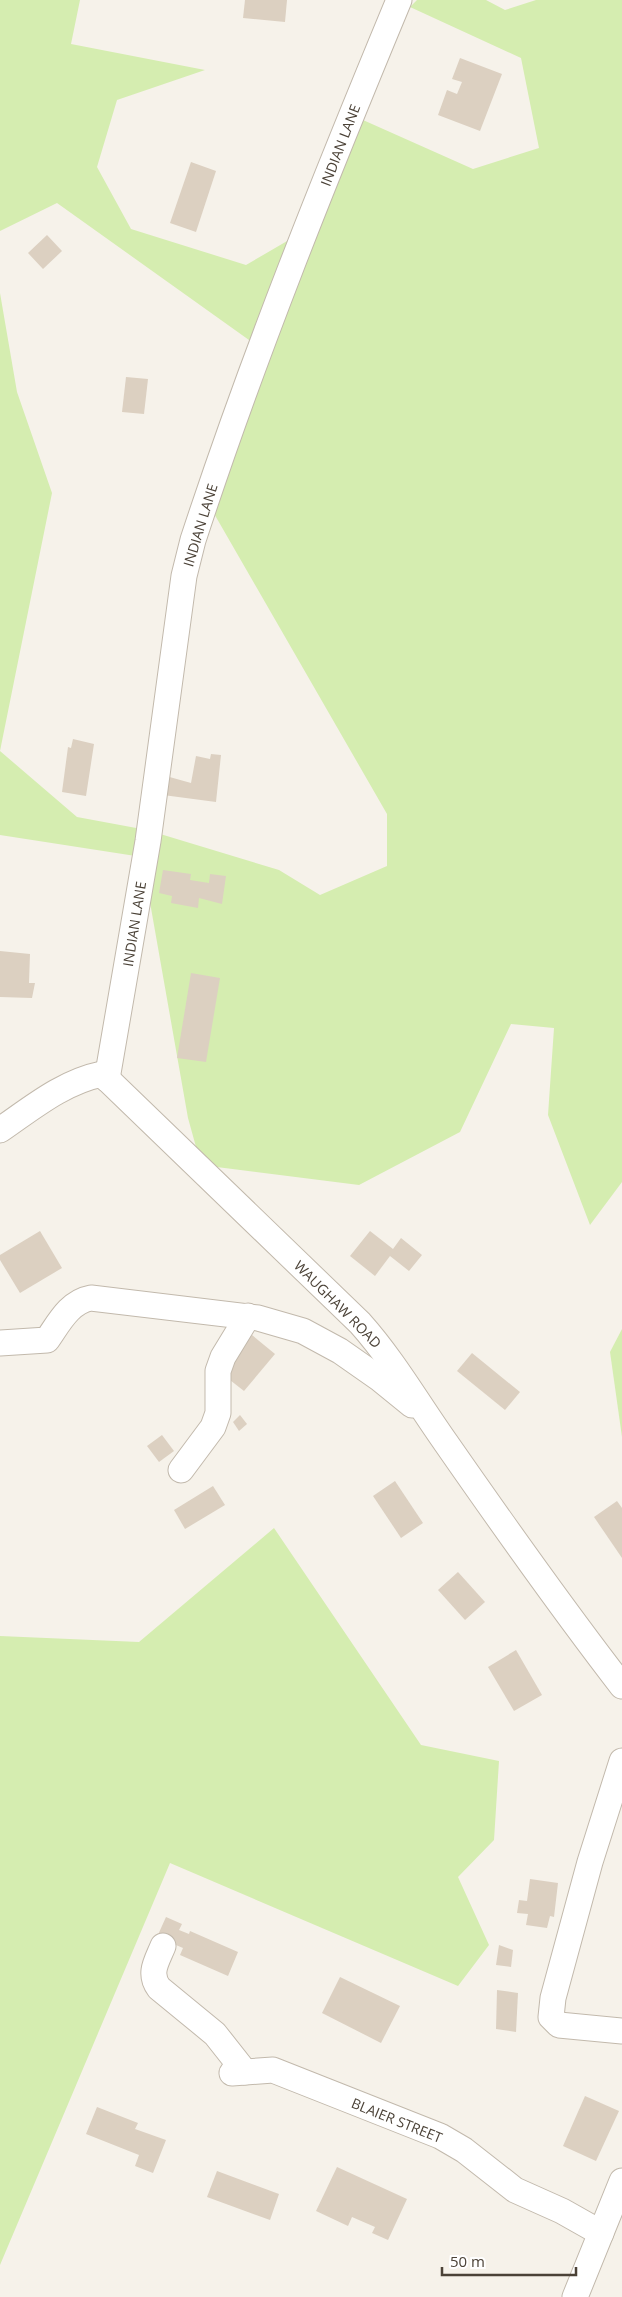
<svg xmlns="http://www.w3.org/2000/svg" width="622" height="2297" font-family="'Open Sans',sans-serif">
<rect width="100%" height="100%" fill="#f6f2ea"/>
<g fill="#d5edb0">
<path d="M0,0H80L71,44L205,70L117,100L97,167L131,229L246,265L318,223L354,116L473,169L539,148L521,58L410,7L417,0H486L505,10L536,0H622V1182L590,1225L548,1115L554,1028L511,1024L460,1132L359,1185L201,1165L188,1118L142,857L0,835V293L17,392L52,493L0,751L77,817L147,830L279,870L320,895L387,866V814L201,491L263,350L57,203L0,231Z"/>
<path d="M622,1329V1437L610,1352Z"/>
<path d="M274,1528L421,1745L499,1761L494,1840L458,1877L489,1945L458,1986L170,1863L0,2265V1636L139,1642Z"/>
</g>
<g fill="#dcd0c1">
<path d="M245,0H287L285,22L243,18Z"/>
<path d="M460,58L502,74L480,131L438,115L447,90L457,94L462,82L452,79Z"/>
<path d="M191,162L216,171L196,232L170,223Z"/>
<path d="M47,235L62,251L43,269L28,253Z"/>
<path d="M126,377L148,379L144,414L122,412Z"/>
<path d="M73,739L94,744L86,796L62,792L68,747L71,748Z"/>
<path d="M211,754L221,755L216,802L163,795L166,776L191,783L196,756L210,759Z"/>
<path d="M163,870L191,874L190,880L209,883L210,874L226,876L222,904L199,898L198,908L171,903L172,896L159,893Z"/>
<path d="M0,951L30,954L29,983H35L32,998L0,997Z"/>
<path d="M191,973L220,978L206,1062L177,1058Z"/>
<path d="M40,1231L62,1268L20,1293L0,1260V1255Z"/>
<path d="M370,1231L393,1249L401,1238L422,1255L409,1271L390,1256L375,1276L350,1256Z"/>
<path d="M252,1335L275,1354L244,1391L221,1373Z"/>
<path d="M472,1353L520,1392L505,1410L457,1371Z"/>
<path d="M240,1415L247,1424L239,1431L233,1422Z"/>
<path d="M162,1435L174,1451L159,1462L147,1446Z"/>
<path d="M395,1481L423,1523L401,1538L373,1496Z"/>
<path d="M213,1486L225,1505L185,1529L174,1510Z"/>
<path d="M617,1501L622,1508V1558L594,1517Z"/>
<path d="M458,1572L485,1602L465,1620L438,1590Z"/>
<path d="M516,1650L542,1695L514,1711L488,1667Z"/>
<path d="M530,1879L558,1883L554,1917L550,1916L547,1928L526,1925L528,1914L517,1913L519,1900L527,1901Z"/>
<path d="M166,1917L182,1924L179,1930L189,1934L190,1931L238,1952L228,1976L180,1955L183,1948L157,1937Z"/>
<path d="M499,1945L513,1950L511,1967L496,1965Z"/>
<path d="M340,1977L400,2006L381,2043L322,2013Z"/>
<path d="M497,1990L518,1993L516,2032L496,2029Z"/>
<path d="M585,2096L619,2111L596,2161L563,2146Z"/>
<path d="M97,2107L138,2123L135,2129L166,2140L153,2173L135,2166L139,2155L86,2134Z"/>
<path d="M337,2167L407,2199L388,2240L372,2233L375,2227L352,2217L348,2226L316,2211Z"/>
<path d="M217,2171L279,2194L270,2220L207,2197Z"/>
</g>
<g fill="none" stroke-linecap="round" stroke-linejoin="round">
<g stroke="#c2b9ac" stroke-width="27">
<g id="minor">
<path d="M107,1079L148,841L184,576L193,540C253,357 325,178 399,0"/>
<path d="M0,1130C32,1108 63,1082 102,1074L360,1323C393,1360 417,1402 446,1443C503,1525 561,1607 622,1686"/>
<path d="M0,1343L47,1340C59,1323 69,1302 91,1298L258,1318L303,1331L340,1351L380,1379L412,1405"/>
<path d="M181,1470L213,1427L218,1413V1371L223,1357L248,1316"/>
<path d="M622,1761L590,1862L553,1998L551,2017L559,2025L622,2031"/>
<path d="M163,1946C157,1961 148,1973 159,1988L215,2034L245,2072"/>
<path d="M232,2073L273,2070L440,2136L464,2150L515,2190L562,2211L601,2233"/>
<path d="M575,2297L622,2181"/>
</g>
</g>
<use href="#minor" stroke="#fff" stroke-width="25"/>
</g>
<g text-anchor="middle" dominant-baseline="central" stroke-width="4" stroke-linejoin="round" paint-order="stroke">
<g font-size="14" fill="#4b4237" stroke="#fff">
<text transform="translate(340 145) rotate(-69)">INDIAN LANE</text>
<text transform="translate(200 525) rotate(-73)">INDIAN LANE</text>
<text transform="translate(134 924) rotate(-81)">INDIAN LANE</text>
<text transform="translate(338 1304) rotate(45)">WAUGHAW ROAD</text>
<text transform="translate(397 2120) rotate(22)">BLAIER STREET</text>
</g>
</g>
<path d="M442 2267v8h134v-8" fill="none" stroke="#4b4237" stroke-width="2.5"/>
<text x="450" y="2267" font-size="15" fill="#4b4237" stroke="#ffffff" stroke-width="4" paint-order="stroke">50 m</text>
</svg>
